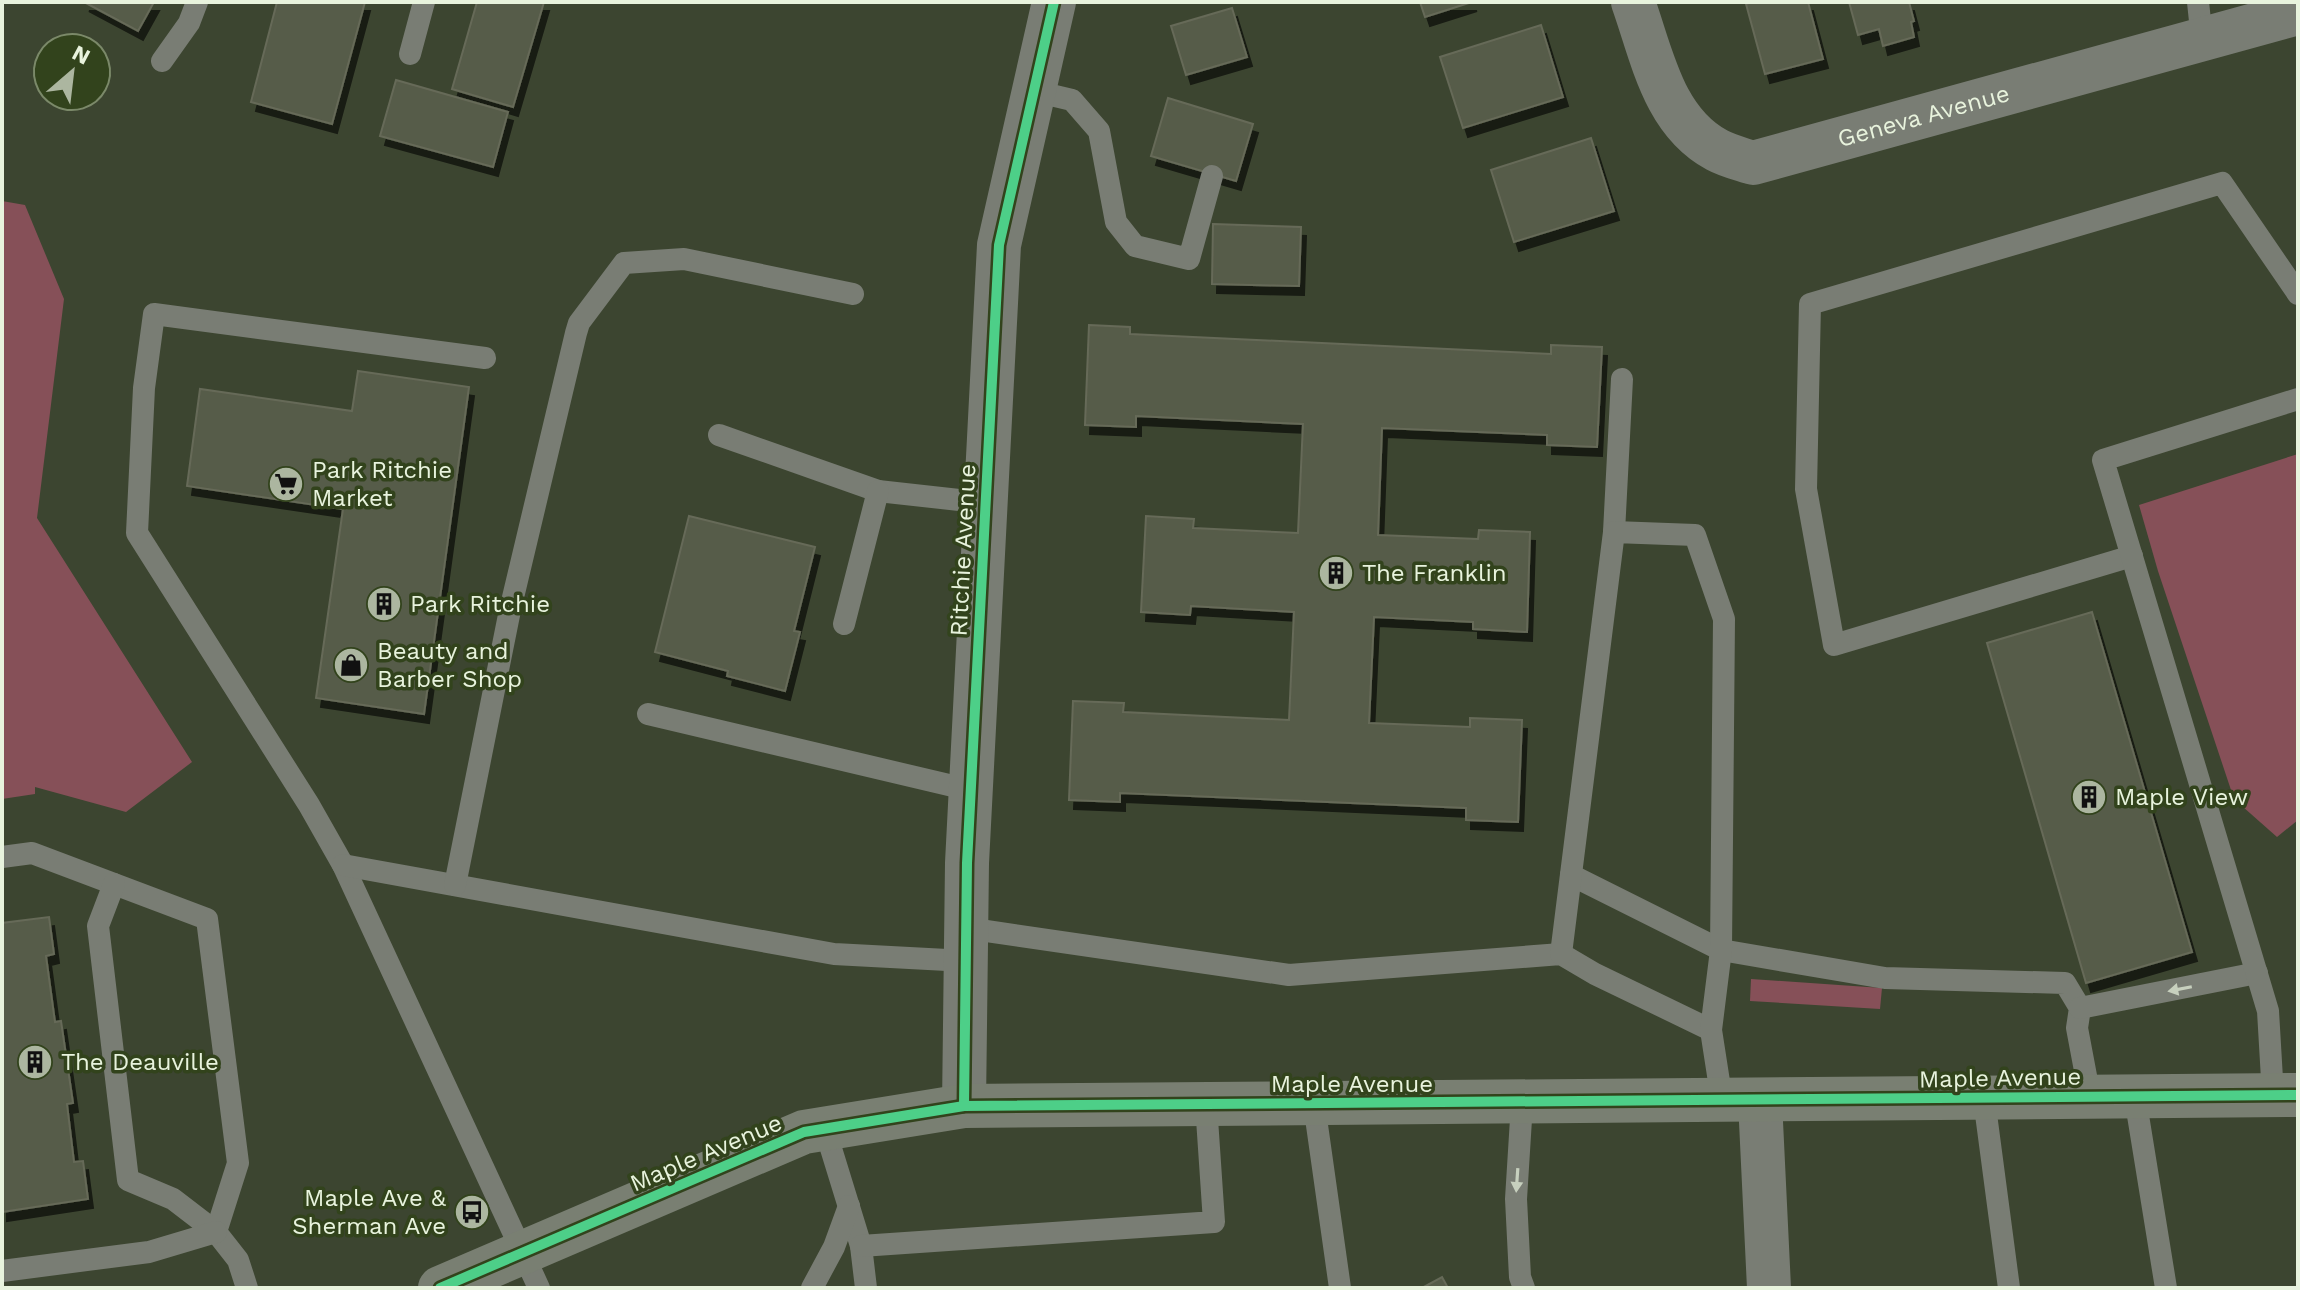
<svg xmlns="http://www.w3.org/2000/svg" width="2300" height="1290" font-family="'Work Sans',sans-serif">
<defs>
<filter id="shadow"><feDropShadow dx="5" dy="9" stdDeviation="0" flood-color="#0009"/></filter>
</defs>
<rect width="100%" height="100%" fill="#3c4530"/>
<g fill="#865058">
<path d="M2,201L25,205L64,299L37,518L192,762L126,812L35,787V794L2,799Z"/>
<path d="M2298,454V820L2277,837L2234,799L2158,571L2139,505Z"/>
<path d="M1751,979L1882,988L1880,1009L1750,1001Z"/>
</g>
<g fill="#575b49" stroke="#666a58" stroke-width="2" filter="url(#shadow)">
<path d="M84,2H154L138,31Z"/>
<path d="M277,2H365L332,124L251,102Z"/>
<path d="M477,2H544L513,107L452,89Z"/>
<path d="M1420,2H1472L1425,17Z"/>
<path d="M1752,2H1808L1823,59L1765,74L1746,4Z"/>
<path d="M1849,2H1909L1914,21L1911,22L1914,37L1883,46L1879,29L1858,35Z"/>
<path d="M1232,8L1247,57L1186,75L1171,26Z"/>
<path d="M1541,25L1563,97L1463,128L1440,57Z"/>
<path d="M396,80L508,112L493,167L380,136Z"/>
<path d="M1168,98L1253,124L1236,181L1151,156Z"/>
<path d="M1591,138L1614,211L1514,242L1491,170Z"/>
<path d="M1213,224L1301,227L1299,286L1212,284Z"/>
<path d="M1089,325L1130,327V334L1551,354V345L1602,347L1597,447L1547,445V435L1382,428L1378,535L1478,539L1479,530L1530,532L1527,632L1473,629V622L1374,617L1369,723L1470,727V718L1522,720L1518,822L1466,820V808L1120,793V802L1069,800L1073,701L1124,703L1123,712L1289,720L1294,612L1191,606L1190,615L1141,612L1146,516L1194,519L1193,528L1298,533L1303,424L1136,416V427L1085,425Z"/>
<path d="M358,371L469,387L424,714L316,698L343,509L187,486L200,389L352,411Z"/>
<path d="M689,516L815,547L794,631L800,632L785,691L727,676L728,671L655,652Z"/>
<path d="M2092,612L2192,952L2086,983L1987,643Z"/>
<path d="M49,917L54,954L46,956L55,1022L61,1021L73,1103L67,1104L74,1162L83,1161L88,1199L2,1212V923Z"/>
<path d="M1442,1277L1448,1288H1422Z"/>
</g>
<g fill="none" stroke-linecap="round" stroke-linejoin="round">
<g stroke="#797d74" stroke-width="22">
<path d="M2198,2L2202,40"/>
<path d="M410,54L424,2"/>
<path d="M162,61L189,23L197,2"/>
<path d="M1034,91L1072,100L1099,131L1116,222L1135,246L1189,259L1212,176"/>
<path d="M485,358L154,314L144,388L137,533L309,805L343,865L539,1288"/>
<path d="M719,435L878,491L986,503"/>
<path d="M1614,532L1622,379"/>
<path d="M2132,556L1834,645L1806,489L1810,304L2222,183L2298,294"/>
<path d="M844,624L878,491"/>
<path d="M648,714L970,790"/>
<path d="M2,857L32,853L207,919L238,1163L216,1232L238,1260L247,1288"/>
<path d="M343,865L834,954L966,961"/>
<path d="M1571,875L1721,950L1885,978L2065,983L2080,1008L2077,1028L2090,1097"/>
<path d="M114,884L98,926L128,1180L173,1199L216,1232"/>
<path d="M455,885L510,610L576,333L579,323L624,263L684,259L853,294"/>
<path d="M966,928L1289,975L1561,954L1595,974L1711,1030"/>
<path d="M1561,954L1614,532L1695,535L1724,619L1721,950L1711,1030L1722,1101"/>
<path d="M2080,1008L2257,973"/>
<path d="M2273,1096L2268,1011L2103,460L2298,399"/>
<path d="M2135,1097L2166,1288"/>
<path d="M1984,1099L2009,1288"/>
<path d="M1522,1103L1516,1199L1520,1277L1524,1288"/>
<path d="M1314,1104L1340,1288"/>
<path d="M825,1129L861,1246L866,1288"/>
<path d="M861,1246L1214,1222L1206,1104"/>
<path d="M2,1271L149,1252L216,1232"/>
<path d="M812,1288L834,1247L849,1206"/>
</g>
<g stroke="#797d74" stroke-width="44">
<path id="s1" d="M1633,2C1652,55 1663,121 1717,150C1728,156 1741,159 1753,163L2298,13"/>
<path d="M1760,1101L1769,1288"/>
<path d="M964,1106L967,863L999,245L1054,2"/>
</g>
<path stroke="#797f72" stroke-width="44" d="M440,1288L804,1132L964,1106L2298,1095"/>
<g stroke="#32431c" stroke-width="15">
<g id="cycleway">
<path d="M964,1106L967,863L999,245L1054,2"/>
<path d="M440,1288L804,1132L964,1106L2298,1095"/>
</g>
</g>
<use href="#cycleway" stroke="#4dcf88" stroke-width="10"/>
</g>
<defs><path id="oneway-solid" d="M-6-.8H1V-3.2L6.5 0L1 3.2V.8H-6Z" transform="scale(2)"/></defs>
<g fill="#c7d0be">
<use href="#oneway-solid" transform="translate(2180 989) rotate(169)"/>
<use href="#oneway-solid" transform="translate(1517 1180) rotate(94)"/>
</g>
<defs>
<g id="supermarket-disc" transform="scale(1.8)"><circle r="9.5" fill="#acb6a0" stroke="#32431c"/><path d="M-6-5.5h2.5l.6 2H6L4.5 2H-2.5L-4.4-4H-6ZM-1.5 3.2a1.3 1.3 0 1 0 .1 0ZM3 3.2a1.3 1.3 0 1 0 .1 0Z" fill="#111"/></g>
<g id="building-disc" transform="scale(1.8)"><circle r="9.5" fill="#acb6a0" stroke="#32431c"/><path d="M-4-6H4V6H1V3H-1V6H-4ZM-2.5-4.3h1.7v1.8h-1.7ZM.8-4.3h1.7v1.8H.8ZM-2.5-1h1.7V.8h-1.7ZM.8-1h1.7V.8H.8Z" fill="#111"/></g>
<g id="shop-disc" transform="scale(1.8)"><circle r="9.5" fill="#acb6a0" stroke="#32431c"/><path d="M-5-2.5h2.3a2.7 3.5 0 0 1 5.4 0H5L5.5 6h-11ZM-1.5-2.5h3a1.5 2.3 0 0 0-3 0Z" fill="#111"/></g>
<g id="bus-disc" transform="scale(1.8)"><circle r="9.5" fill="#acb6a0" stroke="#32431c"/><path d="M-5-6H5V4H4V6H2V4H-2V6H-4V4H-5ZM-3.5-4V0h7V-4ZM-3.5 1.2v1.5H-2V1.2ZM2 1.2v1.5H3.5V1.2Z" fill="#111"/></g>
</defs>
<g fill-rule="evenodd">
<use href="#supermarket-disc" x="286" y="484"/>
<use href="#building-disc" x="1336" y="573"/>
<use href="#building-disc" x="384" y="604"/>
<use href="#shop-disc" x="351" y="665"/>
<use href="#building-disc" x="2089" y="797"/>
<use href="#building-disc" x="35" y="1062"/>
<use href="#bus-disc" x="472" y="1212"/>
</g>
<g text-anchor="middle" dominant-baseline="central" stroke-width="7" stroke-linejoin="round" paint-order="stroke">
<g font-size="24" fill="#e8f3dd" stroke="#32431c">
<text stroke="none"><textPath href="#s1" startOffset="390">Geneva Avenue</textPath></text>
<text transform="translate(963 550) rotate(-87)">Ritchie Avenue</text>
<text transform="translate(2000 1078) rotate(-1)">Maple Avenue</text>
<text x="1352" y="1084">Maple Avenue</text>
<text transform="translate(706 1153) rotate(-23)">Maple Avenue</text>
</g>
<g font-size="24" fill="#e8f3dd" stroke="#32431c" text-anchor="start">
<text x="312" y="470">Park Ritchie<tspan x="312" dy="28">Market</tspan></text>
<text x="1362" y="573">The Franklin</text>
<text x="410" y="604">Park Ritchie</text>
<text x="377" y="651">Beauty and<tspan x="377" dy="28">Barber Shop</tspan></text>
<text x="2115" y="797">Maple View</text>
<text x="61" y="1062">The Deauville</text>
<text x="446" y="1198" text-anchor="end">Maple Ave &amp;<tspan x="446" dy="28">Sherman Ave</tspan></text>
</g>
</g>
<rect width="2300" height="1290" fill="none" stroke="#e8f3dd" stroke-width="8"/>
<g transform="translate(72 72) rotate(28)"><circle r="38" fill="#32431c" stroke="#7b8969" stroke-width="2"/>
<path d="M0-6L14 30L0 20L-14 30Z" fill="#acb6a0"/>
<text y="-12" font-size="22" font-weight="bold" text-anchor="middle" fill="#e8f3dd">N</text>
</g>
</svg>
